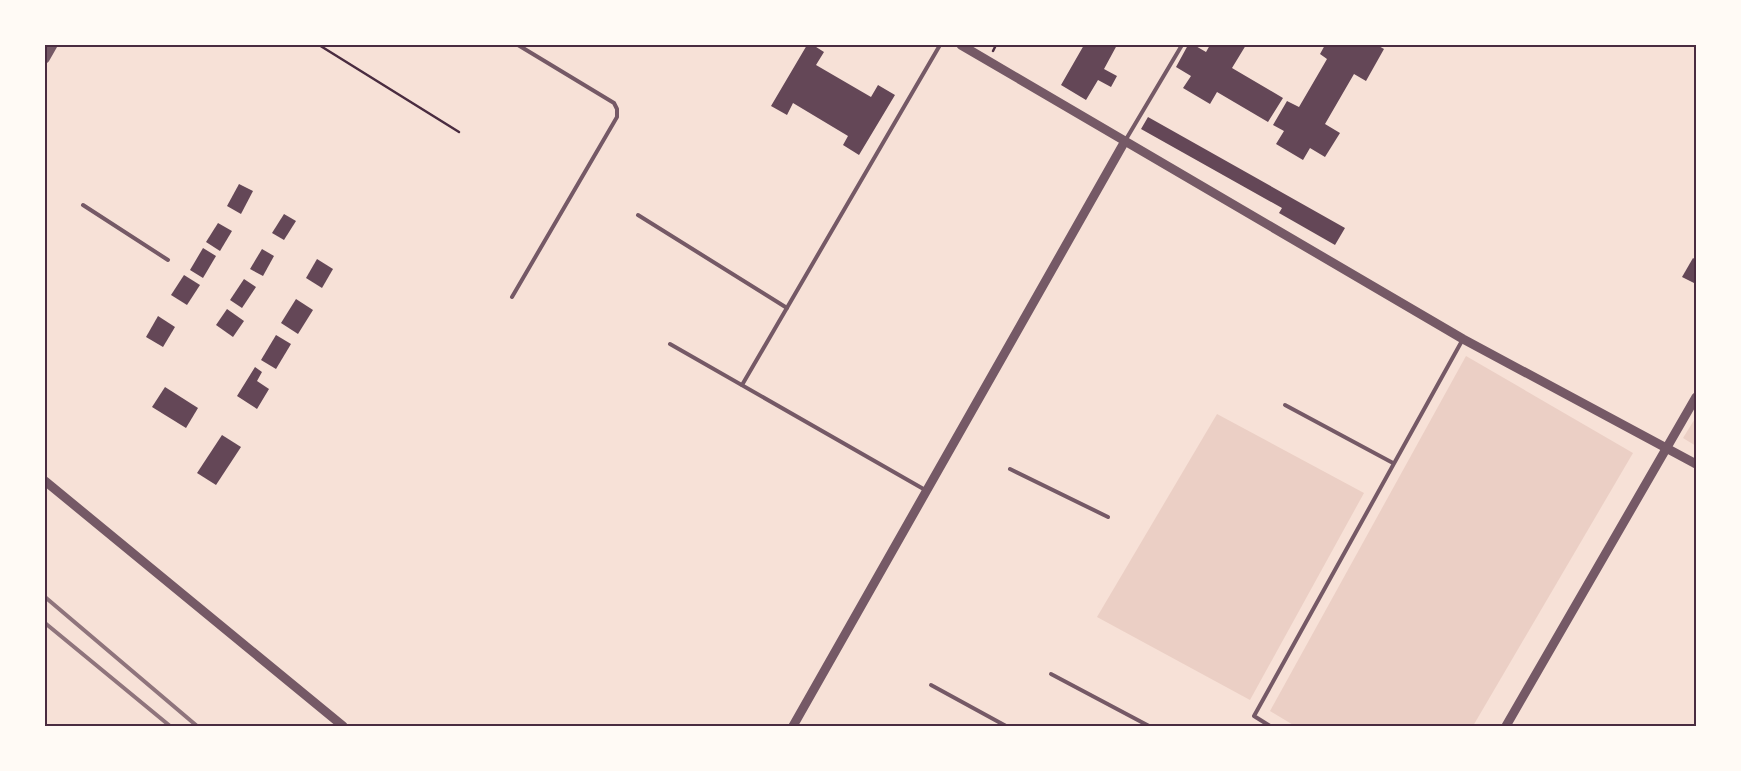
<svg xmlns="http://www.w3.org/2000/svg" width="1741" height="771" font-family="'Golos Text',sans-serif">
<rect width="100%" height="100%" fill="#f7e1d7"/>
<g fill="#ebcfc5">
<path d="M1466,356L1633,453L1473,726H1295L1270,711Z"/>
<path d="M1217,414L1364,493L1250,700L1097,617Z"/>
<path d="M1696,417V446L1683,438Z"/>
</g>
<g fill="#644757">
<path d="M807,45H813L824,52L816,65L871,97L878,85L895,95L859,155L843,145L848,136L793,103L787,115L771,106Z"/>
<path d="M1084,45H1117L1104,69L1117,76L1111,87L1098,80L1086,100L1061,85Z"/>
<path d="M1188,45H1194L1206,52L1210,45H1246L1232,68L1283,98L1268,122L1217,92L1210,104L1183,88L1191,76L1176,67Z"/>
<path d="M1325,45H1377L1384,49L1366,81L1354,74L1325,124L1340,133L1325,157L1310,148L1303,160L1276,144L1284,131L1273,125L1287,101L1299,107L1327,59L1320,54Z"/>
<path d="M1148,117L1345,228L1335,245L1279,213L1282,208L1141,129Z"/>
<path d="M239,184L253,191L241,214L227,206Z"/>
<path d="M284,214L296,221L284,240L272,233Z"/>
<path d="M218,223L232,231L220,251L206,242Z"/>
<path d="M203,248L216,256L203,278L190,270Z"/>
<path d="M262,249L274,256L263,276L250,269Z"/>
<path d="M1693,258L1696,260V284L1682,277Z"/>
<path d="M317,259L333,269L322,288L306,278Z"/>
<path d="M184,275L200,285L187,305L171,295Z"/>
<path d="M244,279L256,287L242,308L230,300Z"/>
<path d="M296,299L313,310L298,334L281,323Z"/>
<path d="M227,309L244,321L233,337L216,325Z"/>
<path d="M158,316L175,327L163,347L146,337Z"/>
<path d="M276,335L291,344L276,369L261,360Z"/>
<path d="M255,367L262,372L257,381L269,389L257,409L237,396Z"/>
<path d="M165,387L198,408L186,428L152,407Z"/>
<path d="M222,435L241,447L216,485L197,473Z"/>
</g>
<g fill="none" stroke-linecap="round" stroke-linejoin="round">
<g stroke="#4a2c40" stroke-width="2.5">
<path d="M319,45L459,132"/>
<path d="M993,51L996,45"/>
</g>
<g stroke="#755966" stroke-width="4">
<path d="M1125,141L1182,45"/>
<path d="M83,205L168,260"/>
<path d="M638,215L787,308"/>
<path d="M512,297L617,117V109L614,103L518,45"/>
<path d="M670,344L927,491"/>
<path d="M742,385L940,45"/>
<path d="M1285,405L1393,463"/>
<path d="M1010,469L1108,517"/>
<path d="M1051,674L1149,726"/>
<path d="M931,685L1006,726"/>
<path d="M1270,726L1254,716L1463,339"/>
</g>
<g stroke="#755966" stroke-width="9">
<path d="M961,45L1463,339L1696,464"/>
<path d="M45,59L53,45"/>
<path d="M45,481L343,726"/>
<path d="M793,726L1125,141"/>
<path d="M1506,726L1696,397"/>
</g>
<g stroke="#8f747c" stroke-width="4">
<path d="M45,597L197,726"/>
<path d="M45,623L170,726"/>
</g>
</g>
<rect width="1741" height="771" fill="none" stroke="#fffaf5" stroke-width="92"/>
<rect x="46" y="46" width="1649" height="679" fill="none" stroke="#4a2c40" stroke-width="2"/>
</svg>
